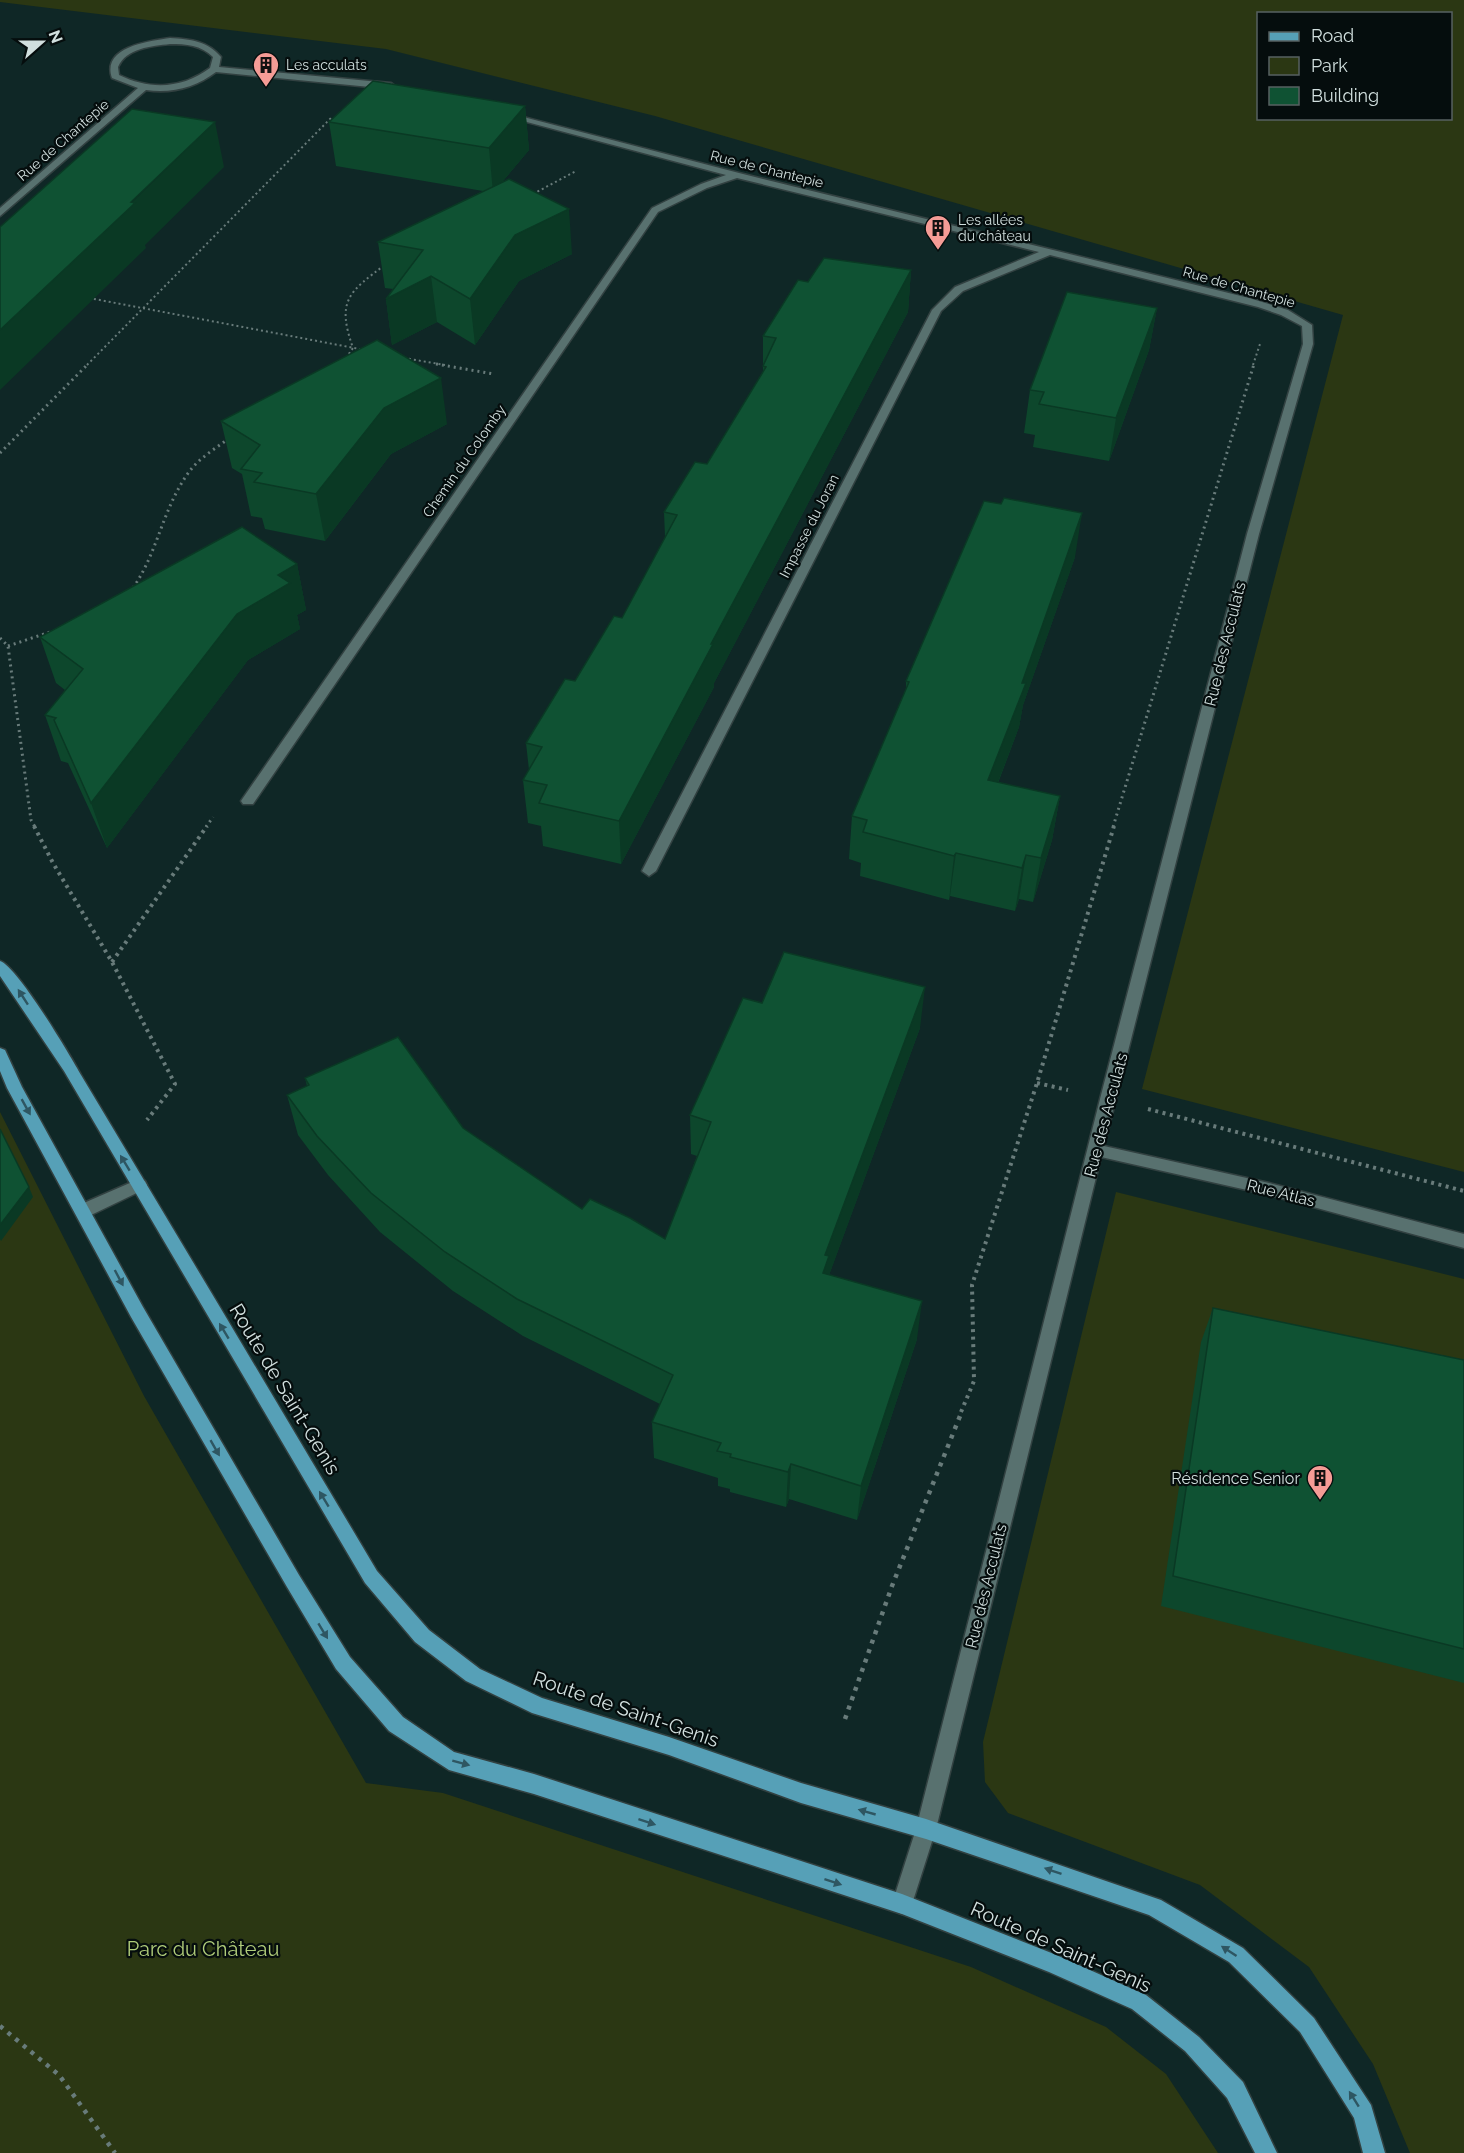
<svg xmlns="http://www.w3.org/2000/svg" width="1464" height="2153" font-family="Raleway,sans-serif">
<rect width="100%" height="100%" fill="#0f2726"/>
<g fill="#2b3713" fill-rule="evenodd">
<path d="M0,0H1464V1172L1142,1089L1343,315L655,116L386,49L0,2ZM1258,14H1450V118H1258Z"/>
<path d="M0,1112L144,1396L366,1783L443,1793L971,1967L1106,2027L1166,2074L1218,2153H0Z"/>
<path d="M1116,1192L1464,1279V2153H1410L1373,2064L1309,1967L1200,1885L1008,1813L985,1782L983,1742Z"/>
</g>
<g fill="none" stroke-linecap="round" stroke-linejoin="round">
<g stroke="#324141" stroke-width="3">
<g id="minor">
<path d="M170,38C190,39 208,41 221,57L219,67L391,83L395,86L391,89L216,72C196,87 172,94 146,90L0,216V208L138,88L112,78C101,47 149,41 170,38ZM170,44C186,44 201,45 213,57L210,68C182,89 150,90 119,75L118,67C126,48 152,46 170,44Z"/>
<path d="M504,112L739,173L1249,298L1288,310L1312,325L1313,344L1259,534L1104,1146L1269,1183L1464,1234V1248L1269,1195L1101,1157L936,1829L912,1904L909,1911L902,1914L895,1911L892,1904L916,1829L1100,1099L1247,534L1303,344L1302,326L1281,315L1258,307L1050,255L963,291L941,311L656,871L649,876L642,871L932,310L955,287L1039,252L737,178L707,188L658,212L253,804H243L241,801L243,798L652,208L701,184L726,175L504,116Z"/>
<path d="M139,1179L145,1181L147,1185L145,1189L89,1216L83,1217L77,1216L75,1211L77,1206Z"/>
</g>
</g>
<g stroke="#324141" stroke-width="3">
<g id="major">
<path d="M0,961C17,966 70,1055 81,1075C180,1240 279,1406 377,1571L429,1630L480,1669L542,1698L669,1737L801,1783L926,1819L1161,1900L1243,1948L1314,2018L1371,2105L1385,2153H1363L1354,2118L1300,2032L1229,1962L1149,1915L926,1839L801,1803L669,1755L532,1713L466,1681L415,1642L365,1583L64,1071L0,976Z"/>
<path d="M0,1048L5,1050L22,1087L143,1307L299,1575L350,1657L403,1717L454,1752L534,1774L902,1894L1054,1954L1146,1995L1199,2037L1243,2082L1277,2153H1255L1227,2098L1185,2051L1132,2009L1049,1972L902,1914L534,1794L449,1770L389,1731L336,1669L287,1587L131,1317L7,1088L0,1071Z"/>
</g>
</g>
<g stroke="#687b7a" stroke-width="2" stroke-dasharray="2 3" stroke-linecap="butt">
<path d="M533,194L576,171"/>
<path d="M89,298L365,350"/>
<path d="M346,358L353,348C336,300 349,292 386,264"/>
<path d="M404,358L445,365"/>
<path d="M87,365L331,118"/>
<path d="M1253,365L1260,344"/>
</g>
<g stroke="#687b7a" stroke-width="3" stroke-dasharray="2 4" stroke-linecap="butt">
<path d="M436,364L494,374"/>
<path d="M0,453L88,364"/>
<path d="M133,588C158,552 163,507 189,472C199,458 215,449 228,439"/>
<path d="M0,638L8,646L31,820L35,827"/>
<path d="M8,646L50,632"/>
<path d="M206,827L213,817"/>
<path d="M1113,827L1254,364"/>
</g>
<g stroke="#687b7a" stroke-width="4" stroke-dasharray="3 4.5" stroke-linecap="butt">
<path d="M34,826L53,863L112,962L175,1084L147,1120"/>
<path d="M112,962L207,826"/>
<path d="M1037,1083L1068,1090"/>
<path d="M1148,1109L1464,1191"/>
<path d="M961,1412L974,1381L972,1285L1037,1083L1114,826"/>
</g>
<g stroke="#687b7a" stroke-width="4.5" stroke-dasharray="4 6" stroke-linecap="butt">
<path d="M845,1719L892,1586L962,1411"/>
<path d="M0,2026L59,2075L115,2153"/>
</g>
<use href="#minor" fill="#58716f" fill-rule="evenodd"/>
<use href="#major" fill="#56a0b7" fill-rule="evenodd"/>
</g>
<g fill="#0d472c">
<path d="M525,106L529,150L503,181L572,254L519,281L475,345L437,322L392,345L386,299L393,289L385,288L378,242L483,191L336,166L329,122Z"/>
<path d="M911,270L908,312L714,683V687L621,864L543,846L541,826L528,823L523,780L529,770L526,743L575,681L622,618L665,537L664,512L707,464L763,372V336L808,282Z"/>
<path d="M1157,308L1149,350L1109,461L1033,447L1035,435L1024,433L1030,390Z"/>
<path d="M221,421L447,424L391,454L325,541L265,529L262,518L251,516L242,474L232,468Z"/>
<path d="M1075,557L1023,705L1019,727L998,783L1060,796L1052,840L1033,902L1019,899L1015,911L950,896L949,900L860,876L861,863L849,859L852,816L906,689V681Z"/>
<path d="M297,564L306,610L297,615L300,629L248,660L107,848L68,763L61,761L45,715L65,690L56,683L40,637Z"/>
<path d="M762,1003L920,1028L829,1275L917,1339L857,1520L789,1499L786,1507L730,1492V1489L718,1486V1478L654,1458L652,1422L660,1404L523,1336L453,1291L380,1232L328,1175L298,1135L287,1095L307,1086L305,1078L463,1128L582,1209L665,1239L697,1156L691,1154L690,1115Z"/>
<path d="M1213,1308L1464,1360V1683L1161,1606L1201,1342Z"/>
</g>
<g fill="#0a3924">
<path d="M525,106L529,150L493,193L489,148Z"/>
<path d="M215,122L224,167L145,245L146,248L0,390V330Z"/>
<path d="M569,209L572,254L519,281L475,345L470,299L515,235Z"/>
<path d="M911,270L908,312L714,683V687L621,864L619,821L711,644Z"/>
<path d="M431,276L437,322L392,345L386,299Z"/>
<path d="M1157,308L1149,350L1109,461L1116,418Z"/>
<path d="M441,378L447,424L391,454L325,541L316,494L384,408Z"/>
<path d="M1082,513L1075,557L1023,705L1019,727L982,824L988,780L1022,683Z"/>
<path d="M297,564L306,610L297,615L300,629L248,660L107,848L91,803L237,614L278,575Z"/>
<path d="M1060,796L1052,840L1033,902L1041,858Z"/>
<path d="M956,853L950,896L949,900L954,856Z"/>
<path d="M1026,855L1019,899L1015,911L1022,868Z"/>
<path d="M925,987L920,1028L828,1278L823,1273L825,1255Z"/>
<path d="M29,1187L33,1197L1,1241L0,1239V1225Z"/>
<path d="M922,1301L917,1339L857,1520L861,1486Z"/>
<path d="M791,1464L789,1499L786,1507L788,1472Z"/>
</g>
<g fill="#0f5233" stroke="#0a3924" stroke-width="1.5">
<path d="M373,81L525,106L489,148L329,122Z"/>
<path d="M132,109L215,122L131,202L135,203L0,330V227Z"/>
<path d="M509,179L569,209L515,235L470,299L431,276L386,299L423,250L378,242Z"/>
<path d="M824,258L911,270L711,644H713L619,821L539,803L547,785L523,780L542,747L526,743L565,679L575,681L614,616L622,618L677,515L664,512L695,462L707,464L766,367L763,366L776,338L763,336L798,280L808,282Z"/>
<path d="M1067,292L1157,308L1116,418L1039,404L1044,392L1030,390Z"/>
<path d="M377,340L441,378L384,408L316,494L254,482L262,473L241,469L260,445L221,421Z"/>
<path d="M1004,498L1082,513L1022,683H1026L988,780L1060,796L1041,858L1026,855L1022,868L956,853L954,856L863,832L867,820L852,816L909,682L906,681L984,501L1001,504Z"/>
<path d="M242,527L297,564L278,575L290,583L237,614L91,803L54,720L56,718L45,715L83,669L40,637Z"/>
<path d="M784,952L925,987L825,1255L829,1256L823,1273L922,1301L861,1486L791,1464L788,1472L730,1457L731,1454L717,1451L721,1443L652,1422L673,1375L517,1299L445,1252L371,1193L317,1136L287,1095L309,1085L305,1078L398,1037L463,1128L582,1209L590,1199L630,1218L665,1239L711,1122L690,1115L743,998L762,1003Z"/>
<path d="M0,1129L29,1187L0,1225Z"/>
<path d="M1213,1308L1464,1360V1649L1173,1576Z"/>
</g>
<defs><path id="oneway-solid" d="M-6-.8H1V-3.2L6.5 0L1 3.2V.8H-6Z" transform="scale(1.5)"/></defs>
<g fill="#2e5662">
<use href="#oneway-solid" transform="translate(23 997) rotate(-123)"/>
<use href="#oneway-solid" transform="translate(26 1107) rotate(61)"/>
<use href="#oneway-solid" transform="translate(125 1163) rotate(-121)"/>
<use href="#oneway-solid" transform="translate(119 1278) rotate(62)"/>
<use href="#oneway-solid" transform="translate(224 1331) rotate(-121)"/>
<use href="#oneway-solid" transform="translate(215 1448) rotate(60)"/>
<use href="#oneway-solid" transform="translate(324 1499) rotate(-121)"/>
<use href="#oneway-solid" transform="translate(323 1631) rotate(59)"/>
<use href="#oneway-solid" transform="translate(461 1763) rotate(15)"/>
<use href="#oneway-solid" transform="translate(867 1812) rotate(-164)"/>
<use href="#oneway-solid" transform="translate(647 1822) rotate(18)"/>
<use href="#oneway-solid" transform="translate(1053 1871) rotate(-161)"/>
<use href="#oneway-solid" transform="translate(833 1882) rotate(18)"/>
<use href="#oneway-solid" transform="translate(1229 1951) rotate(-147)"/>
<use href="#oneway-solid" transform="translate(1354 2099) rotate(-122)"/>
</g>
<defs>
<g id="building-pin" transform="scale(1.35)"><path d="M0 17L-7.5 6A9.5 9.5 0 1 1 7.5 6Z" fill="#f59c96" stroke="#050d0d"/><path d="M-4-6H4V6H1V3H-1V6H-4ZM-2.5-4.3h1.7v1.8h-1.7ZM.8-4.3h1.7v1.8H.8ZM-2.5-1h1.7V.8h-1.7ZM.8-1h1.7V.8H.8Z" fill="#111"/></g>
</defs>
<g fill-rule="evenodd">
<use href="#building-pin" x="266" y="65"/>
<use href="#building-pin" x="938" y="228"/>
<use href="#building-pin" x="1320" y="1478"/>
</g>
<g text-anchor="middle" dominant-baseline="central" stroke-width="4.5" stroke-linejoin="round" paint-order="stroke">
<g font-size="14" fill="#d1dfde" stroke="#050d0d" text-anchor="start">
<text x="286" y="65">Les acculats</text>
<text x="958" y="220">Les allées<tspan x="958" dy="16">du château</tspan></text>
</g>
<g font-size="14" fill="#d1dfde" stroke="#050d0d">
<text transform="translate(63 140) rotate(-41)">Rue de Chantepie</text>
<text transform="translate(767 169) rotate(14)">Rue de Chantepie</text>
<text transform="translate(1239 287) rotate(16)">Rue de Chantepie</text>
<text transform="translate(464 461) rotate(-55)">Chemin du Colomby</text>
<text transform="translate(809 526) rotate(-63)">Impasse du Joran</text>
</g>
<g font-size="16" fill="#d1dfde" stroke="#050d0d">
<text transform="translate(1225 644) rotate(-76)">Rue des Acculats</text>
<text transform="translate(1106 1115) rotate(-75)">Rue des Acculats</text>
<text transform="translate(1281 1193) rotate(14)">Rue Atlas</text>
<text transform="translate(986 1586) rotate(-76)">Rue des Acculats</text>
</g>
<g font-size="16" fill="#d1dfde" stroke="#050d0d" text-anchor="end">
<text x="1300" y="1478">Résidence Senior</text>
</g>
<g font-size="20" fill="#d1dfde" stroke="#050d0d">
<text transform="translate(285 1389) rotate(59)">Route de Saint-Genis</text>
<text transform="translate(626 1709) rotate(19)">Route de Saint-Genis</text>
<text transform="translate(1061 1947) rotate(24)">Route de Saint-Genis</text>
</g>
<g font-size="20" fill="#b0cd7a" stroke="#050d0d">
<text x="203" y="1949">Parc du Château</text>
</g>
</g>
<rect x="1257" y="12" width="195" height="108" fill="#050d0d" stroke="#576161" stroke-width="1.5"/>
<rect x="1269" y="32" width="30" height="9" fill="#56a0b7" stroke="#576161" stroke-width="1.5"/>
<text x="1311" y="42" font-size="18" fill="#d1dfde">Road</text>
<rect x="1269" y="57" width="30" height="18" fill="#2b3713" stroke="#576161" stroke-width="1.5"/>
<text x="1311" y="72" font-size="18" fill="#d1dfde">Park</text>
<rect x="1269" y="87" width="30" height="18" fill="#0f5233" stroke="#576161" stroke-width="1.5"/>
<text x="1311" y="102" font-size="18" fill="#d1dfde">Building</text>
<g transform="translate(42 42) rotate(69)" stroke="#050d0d" stroke-width="4.5" paint-order="stroke">
<path d="M0-4.5L10 22L0 15L-10 22Z" fill="#d1dfde"/>
<text y="-9" font-size="16" font-weight="bold" text-anchor="middle" fill="#d1dfde">N</text>
</g>
</svg>
